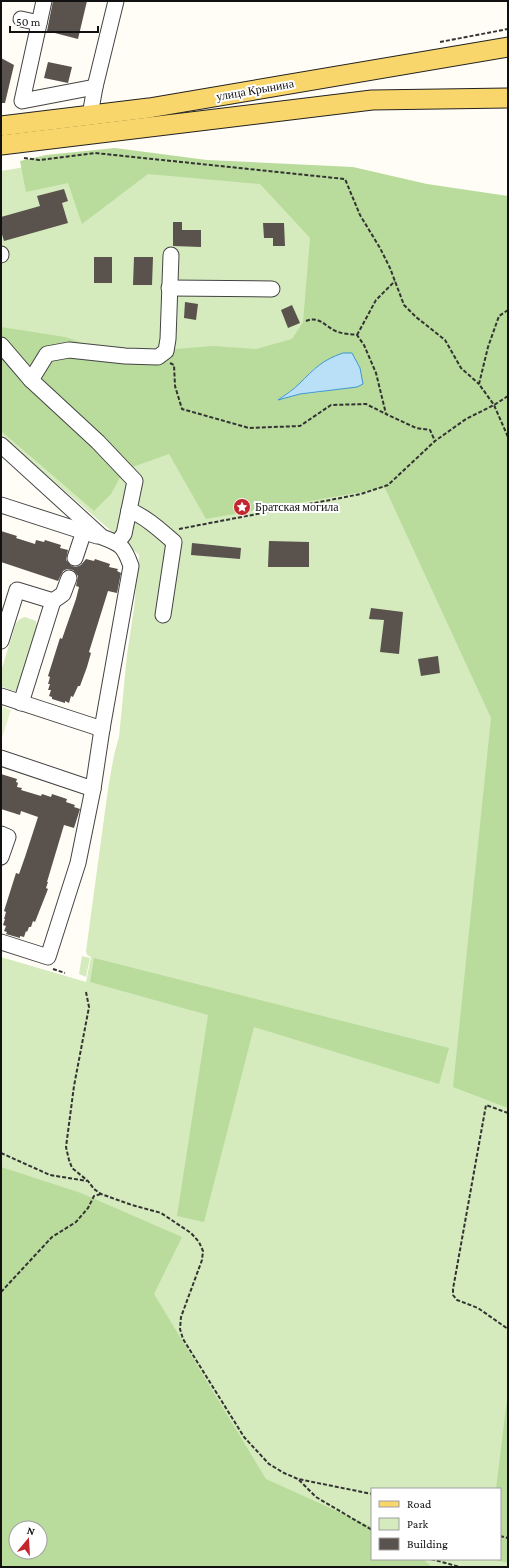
<svg xmlns="http://www.w3.org/2000/svg" width="509" height="1568" font-family="'Crimson Pro',serif">
<rect width="100%" height="100%" fill="#fffdf5"/>
<g fill="#d5ebbd" fill-rule="evenodd">
<path d="M73,159L508,206V1567H111L1,1476V957L86,982L91,957L87,955L86,951L108,789L114,755L119,737L127,655L134,608L139,555L1,436V171ZM372,1489H500V1559H372Z"/>
<path d="M25,617L36,621L38,631L19,688L16,691L10,690L1,686V671L16,623L20,619Z"/>
<path d="M82,956L90,958L86,977L79,974Z"/>
</g>
<g fill="#b9dc9c" fill-rule="evenodd">
<path d="M115,148L207,160L353,167L427,184L508,196V1108L453,1087L491,718L385,488L206,519L169,454L124,470L111,494L94,511L1,431V327L65,337L91,346L136,352L213,346L256,349L292,339L303,322L310,238L260,184L148,174L82,224L68,183L26,192L20,161L46,155ZM358,364L363,384L316,393L300,394L279,399L298,385L314,368Z"/>
<path d="M94,958L449,1048L439,1084L254,1027L204,1222L177,1216L208,1015L90,982Z"/>
<path d="M1,1167L81,1193L182,1237L154,1294L266,1479L372,1527V1559H423L432,1567H2L1,1564ZM16,1528H40V1552H16Z"/>
<path d="M508,1391V1563L492,1559H500V1489H496Z"/>
</g>
<path fill="#e6f2cf" d="M1,706L11,710L1,741Z"/>
<path fill="#b9e0f7" stroke="#3f96cf" d="M343,353H352L360,368L363,384L357,387L300,394L278,400C285,395 293,390 299,384C314,369 322,360 343,353Z"/>
<g fill="#5a524d">
<path d="M53,1H87L78,39L47,31Z"/>
<path d="M1,58L14,65L5,103H1Z"/>
<path d="M48,62L72,67L68,83L44,78Z"/>
<path d="M64,189L68,201L62,203L68,223L4,241L1,231V217L40,206L37,196Z"/>
<path d="M173,222H182V230H201V247L173,246Z"/>
<path d="M263,223H284L285,246H273V238H264Z"/>
<rect x="94" y="257" width="18" height="26"/>
<path d="M134,257H153L152,285H133Z"/>
<path d="M185,302L198,304L196,320L184,318Z"/>
<path d="M292,305L300,323L288,328L281,310Z"/>
<path d="M1,531L17,536L16,538L35,544L36,540L44,542L45,540L61,545L60,548L68,550L66,560L72,566L76,567L81,565L86,559L94,561L95,559L110,564L109,567L118,569L117,571L121,573L117,593L108,591L89,652L91,653L87,667L80,686H78L73,697L71,696L69,703L65,701V703L52,699V697L49,696L51,690H48L50,684H48L50,677L48,676L60,638L62,639L76,599L79,587L76,586L78,576L73,570L67,569L63,571L58,581L1,562Z"/>
<path d="M269,541L309,542V567H268Z"/>
<path d="M192,543L241,548L240,559L191,555Z"/>
<path d="M371,608L403,612L399,654L380,652L384,620L369,619Z"/>
<path d="M438,656L440,673L421,676L418,659Z"/>
<path d="M1,774L17,779L16,782L18,783L17,787L22,788L21,790L41,796L42,794L51,797L52,794L67,799L66,802L75,805L74,807L80,809L74,828L64,825L47,882H48L46,888L48,889L35,922L33,921L31,927H29L27,932L26,931L24,937L20,936V938L6,934L7,932L4,931L6,926L3,925L5,919H4L6,912L4,911L16,873L19,874L25,857L38,817L21,811L20,815L1,809Z"/>
</g>
<g fill="none" stroke-linecap="round" stroke-linejoin="round">
<g stroke="#444" stroke-width="17">
<g id="minor">
<path d="M44,1L22,101L95,87"/>
<path d="M21,19L39,23"/>
<path d="M90,115L95,87L116,1"/>
<path d="M1,255V254"/>
<path d="M169,288L272,289"/>
<path d="M1,345L31,380L98,442L135,481L129,510"/>
<path d="M31,380L47,354L69,350L125,356L158,357L166,351L168,339L171,255"/>
<path d="M1,445L102,537C121,544 124,546 131,566L102,729L93,789L78,863L48,957L1,942"/>
<path d="M1,505L97,536"/>
<path d="M117,543L124,534L129,510C146,517 160,530 174,542L163,615"/>
<path d="M75,558L84,531"/>
<path d="M53,601L63,594L69,578"/>
<path d="M1,641L17,590L53,601L21,703"/>
<path d="M1,696L102,729"/>
<path d="M1,758L93,789"/>
<path d="M1,834L8,837L1,857"/>
</g>
</g>
<g stroke="#222" stroke-width="21">
<g id="major">
<path d="M1,126L149,108L508,47"/>
<path d="M1,145L372,100L508,98"/>
</g>
</g>
<g stroke="#333" stroke-width="2" stroke-dasharray="4 2" stroke-linecap="butt">
<path d="M440,42L508,29"/>
<path d="M24,158L39,160L95,153L345,179L360,215L380,248L390,268L404,305L416,317L445,340L461,368L479,384"/>
<path d="M508,310L499,316L488,347L479,384L494,405L508,437"/>
<path d="M306,321C320,315 326,328 338,332C344,334 351,334 357,335L364,345L376,373L386,414L416,428L430,430L435,441"/>
<path d="M357,335L376,300L395,281"/>
<path d="M170,363L174,365L175,386L182,409L249,428L300,426L331,405L366,404L386,414"/>
<path d="M179,529L361,494L388,485L435,441L466,419L494,405L508,396"/>
<path d="M53,969L65,973"/>
<path d="M86,992L89,1007L74,1086L66,1147L69,1160L72,1168L88,1181L94,1189L101,1194L132,1205L161,1213L191,1233L199,1242L203,1251L202,1260L181,1317L180,1329L183,1339L244,1437L269,1464L284,1473L298,1479L372,1494"/>
<path d="M508,1113L486,1105L453,1289V1295L457,1300L478,1308L508,1329"/>
<path d="M1,1153L50,1175L87,1181"/>
<path d="M1,1292L52,1237L76,1222L88,1208L94,1196L101,1194"/>
<path d="M299,1480L316,1497L372,1530"/>
<path d="M500,1536L508,1538"/>
<path d="M431,1559L460,1567"/>
</g>
<use href="#minor" stroke="#fff" stroke-width="15"/>
<use href="#major" stroke="#f9d66b" stroke-width="19"/>
</g>
<defs>
<g id="sight-disc" transform="scale(0.9)"><circle r="9.5" fill="#c4262e" stroke="#fff"/><path d="M0-6L1.8-2.2L6-1.7L2.9 1.2L3.7 5.4L0 3.3L-3.7 5.4L-2.9 1.2L-6-1.7L-1.8-2.2Z" fill="#fff"/></g>
</defs>
<g fill-rule="evenodd">
<use href="#sight-disc" x="242" y="507"/>
</g>
<g text-anchor="middle" dominant-baseline="central" stroke-width="4" stroke-linejoin="round" paint-order="stroke">
<g font-size="12" fill="#111" stroke="#fff">
<text transform="translate(255 90) rotate(-10)">улица Крынина</text>
</g>
<g font-size="12" fill="#111" stroke="#fff" text-anchor="start">
<text x="255" y="507">Братская могила</text>
</g>
</g>
<rect width="509" height="1568" fill="none" stroke="#111111" stroke-width="4"/>
<rect x="371" y="1488" width="130" height="72" fill="#ffffff" stroke="#a0a0a0"/>
<rect x="379" y="1501" width="20" height="6" fill="#f9d66b" stroke="#a0a0a0"/>
<text x="407" y="1508" font-size="12" fill="#111111">Road</text>
<rect x="379" y="1518" width="20" height="12" fill="#d5ebbd" stroke="#a0a0a0"/>
<text x="407" y="1528" font-size="12" fill="#111111">Park</text>
<rect x="379" y="1538" width="20" height="12" fill="#5a524d" stroke="#a0a0a0"/>
<text x="407" y="1548" font-size="12" fill="#111111">Building</text>
<g transform="translate(28 1540) rotate(18)"><circle r="19" fill="#ffffff" stroke="#a0a0a0"/>
<path d="M0-3L7 15L0 10L-7 15Z" fill="#c4262e"/>
<text y="-6" font-size="11" font-weight="bold" text-anchor="middle" fill="#111111">N</text>
</g>
<path d="M10 26v6h88v-6" fill="none" stroke="#111111" stroke-width="2"/>
<text x="16" y="26" font-size="12" fill="#111111" stroke="#ffffff" stroke-width="3" paint-order="stroke">50 m</text>
</svg>
